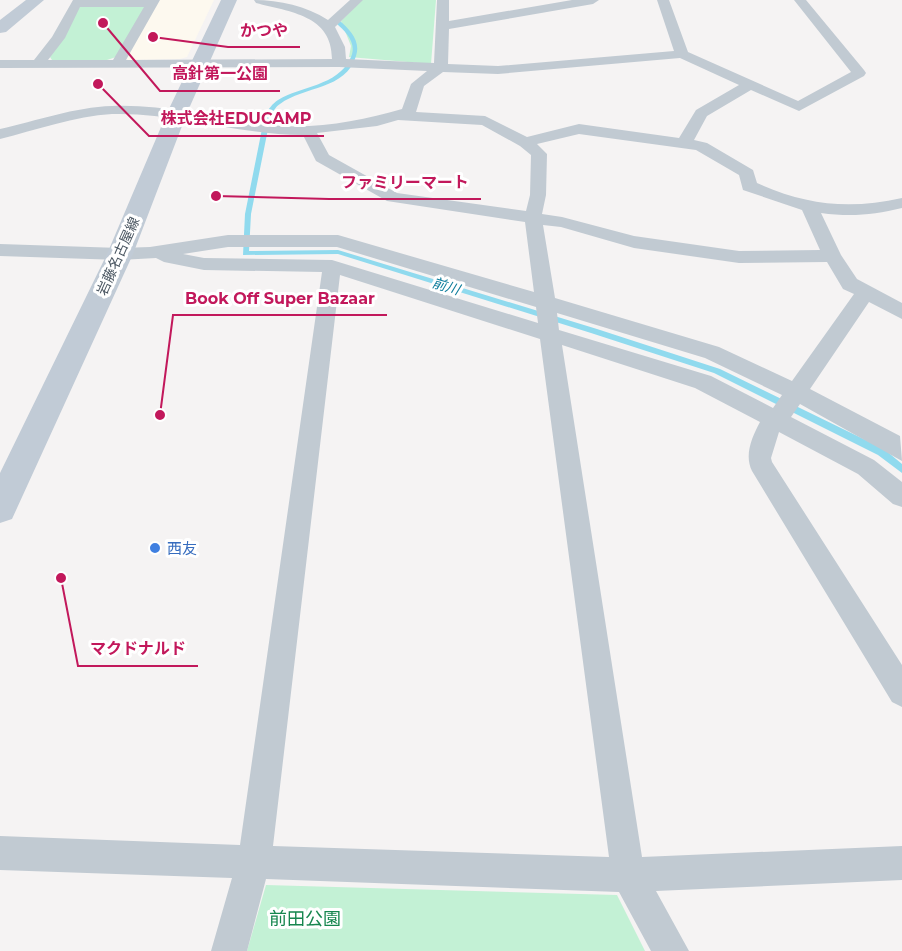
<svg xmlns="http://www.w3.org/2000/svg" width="902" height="951" font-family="Montserrat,'Noto Sans JP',sans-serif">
<rect width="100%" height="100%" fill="#f5f3f3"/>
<path fill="#fdf9ef" d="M159,0H214L187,57L180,59L128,60L125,56Z"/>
<g fill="#c3f1d5">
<path d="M362,0H436L431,64L349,57L351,46L341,21Z"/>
<path d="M84,5L145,7L116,57L107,60H52L50,57L78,8Z"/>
<path d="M266,885L617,895L645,951H247Z"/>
</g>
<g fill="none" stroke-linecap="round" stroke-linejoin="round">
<path fill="#90daee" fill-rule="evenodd" d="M336,21H340C350,30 361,41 356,56C346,90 304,86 280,104C276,106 274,111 271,114L251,214L249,251L338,250L597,329L720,369L884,449L902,464V473L878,455L714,373L591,333L338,254L243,255L245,214L265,114C269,109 272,104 278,100C301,86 337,86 350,59C358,44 347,33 336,23Z"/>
<path fill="#c1cad2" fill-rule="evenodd" d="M73,0H160L126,60L332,59C332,15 290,12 256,3L254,0C280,0 306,6 328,20L350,0H363L335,27L345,47L346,59L434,63L437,0H449V21L572,0H599L593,4L449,29L448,64L498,66L674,51L657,0H669L688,52L798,101L851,72L794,0H806L864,70L866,73L864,76L799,111L751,90L707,116L694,140L707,143L753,170L757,183C806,205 849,210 902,198V208C874,215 850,217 821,213L841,255L857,279L902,303V319L869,302L810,389L900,436L902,461L800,404L791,417L874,460L902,482V507L893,504L858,474L779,432L771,458L772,462L902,665V707L892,702L752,471C744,455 752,437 760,422L695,388L562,345L642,857L902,846V880L656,891L689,951H651L619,892L266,879L247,951H211L232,878L0,870V836L240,845L322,272L204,270L164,262L156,258L120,260L0,256V244L120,248L150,247L228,235H338L534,292L525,222L387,201L316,161L303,135C238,135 177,112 112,114C75,116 36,130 0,139V129C36,121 75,107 112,106C166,104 217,119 271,125C313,130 361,121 402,109L411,84L427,71L339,67L0,68V60H34L52,37ZM80,7H144L113,60H48L65,38ZM680,58L739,85L696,110L679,138L579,124L527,137L485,116L416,112L424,86L443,72L498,74ZM398,120L482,125L520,146L531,155L530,195L526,211L397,193L329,155L317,133L377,126ZM579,134L696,150L739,175L743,190L802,210L820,250L739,251L634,236L562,217L542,214L546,195L547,154L537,144ZM543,225L561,227L634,248L739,263L827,262L843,289L854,294L792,381L719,347L555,298ZM228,247H337L536,307L538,323L332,260L204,258L183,254ZM340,275L540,339L609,857L273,846ZM557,313L705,358L782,395L773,408L711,376L559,330Z"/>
<g fill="#c1cbd6" fill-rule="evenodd">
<path d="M26,0H44L6,32L0,33V20Z"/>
<path d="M221,0H237L187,113L133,254L12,519L0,523V473L107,254L167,113Z"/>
</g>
</g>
<circle fill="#3f7fe0" stroke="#fff" stroke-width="2" cx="155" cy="548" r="6"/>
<g text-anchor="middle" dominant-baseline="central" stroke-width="6" stroke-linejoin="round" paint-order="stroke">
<g font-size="14" fill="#4a5661" stroke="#fff">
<text transform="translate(118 256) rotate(-66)">岩藤名古屋線</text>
</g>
<g font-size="14" font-style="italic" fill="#0c7c9b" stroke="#fff">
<text transform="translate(446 286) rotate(17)">前川</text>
</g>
<g font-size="15" fill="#366cbe" stroke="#fff" text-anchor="start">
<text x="167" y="548">西友</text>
</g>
<g font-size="18" fill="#17864f" stroke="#fff">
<text x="305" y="919">前田公園</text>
</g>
</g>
<path fill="none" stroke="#c2185b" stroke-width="2" d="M153 37L228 47H300M103 23L160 91H280M98 84L149 136H324M216 196L329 199H481M160 415L173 315H387M61 578L78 666H198"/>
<g fill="#c2185b" stroke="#fff" stroke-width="2">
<circle cx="153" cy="37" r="6"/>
<circle cx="103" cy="23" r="6"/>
<circle cx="98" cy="84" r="6"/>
<circle cx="216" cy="196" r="6"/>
<circle cx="160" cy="415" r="6"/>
<circle cx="61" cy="578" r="6"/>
</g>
<g font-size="16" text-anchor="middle" font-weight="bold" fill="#c2185b" stroke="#fff" stroke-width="6" stroke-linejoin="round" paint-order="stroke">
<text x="264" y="36">かつや</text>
<text x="220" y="79">高針第一公園</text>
<text x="236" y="124">株式会社EDUCAMP</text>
<text x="405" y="188">ファミリーマート</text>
<text x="280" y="304">Book Off Super Bazaar</text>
<text x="138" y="654">マクドナルド</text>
</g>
</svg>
